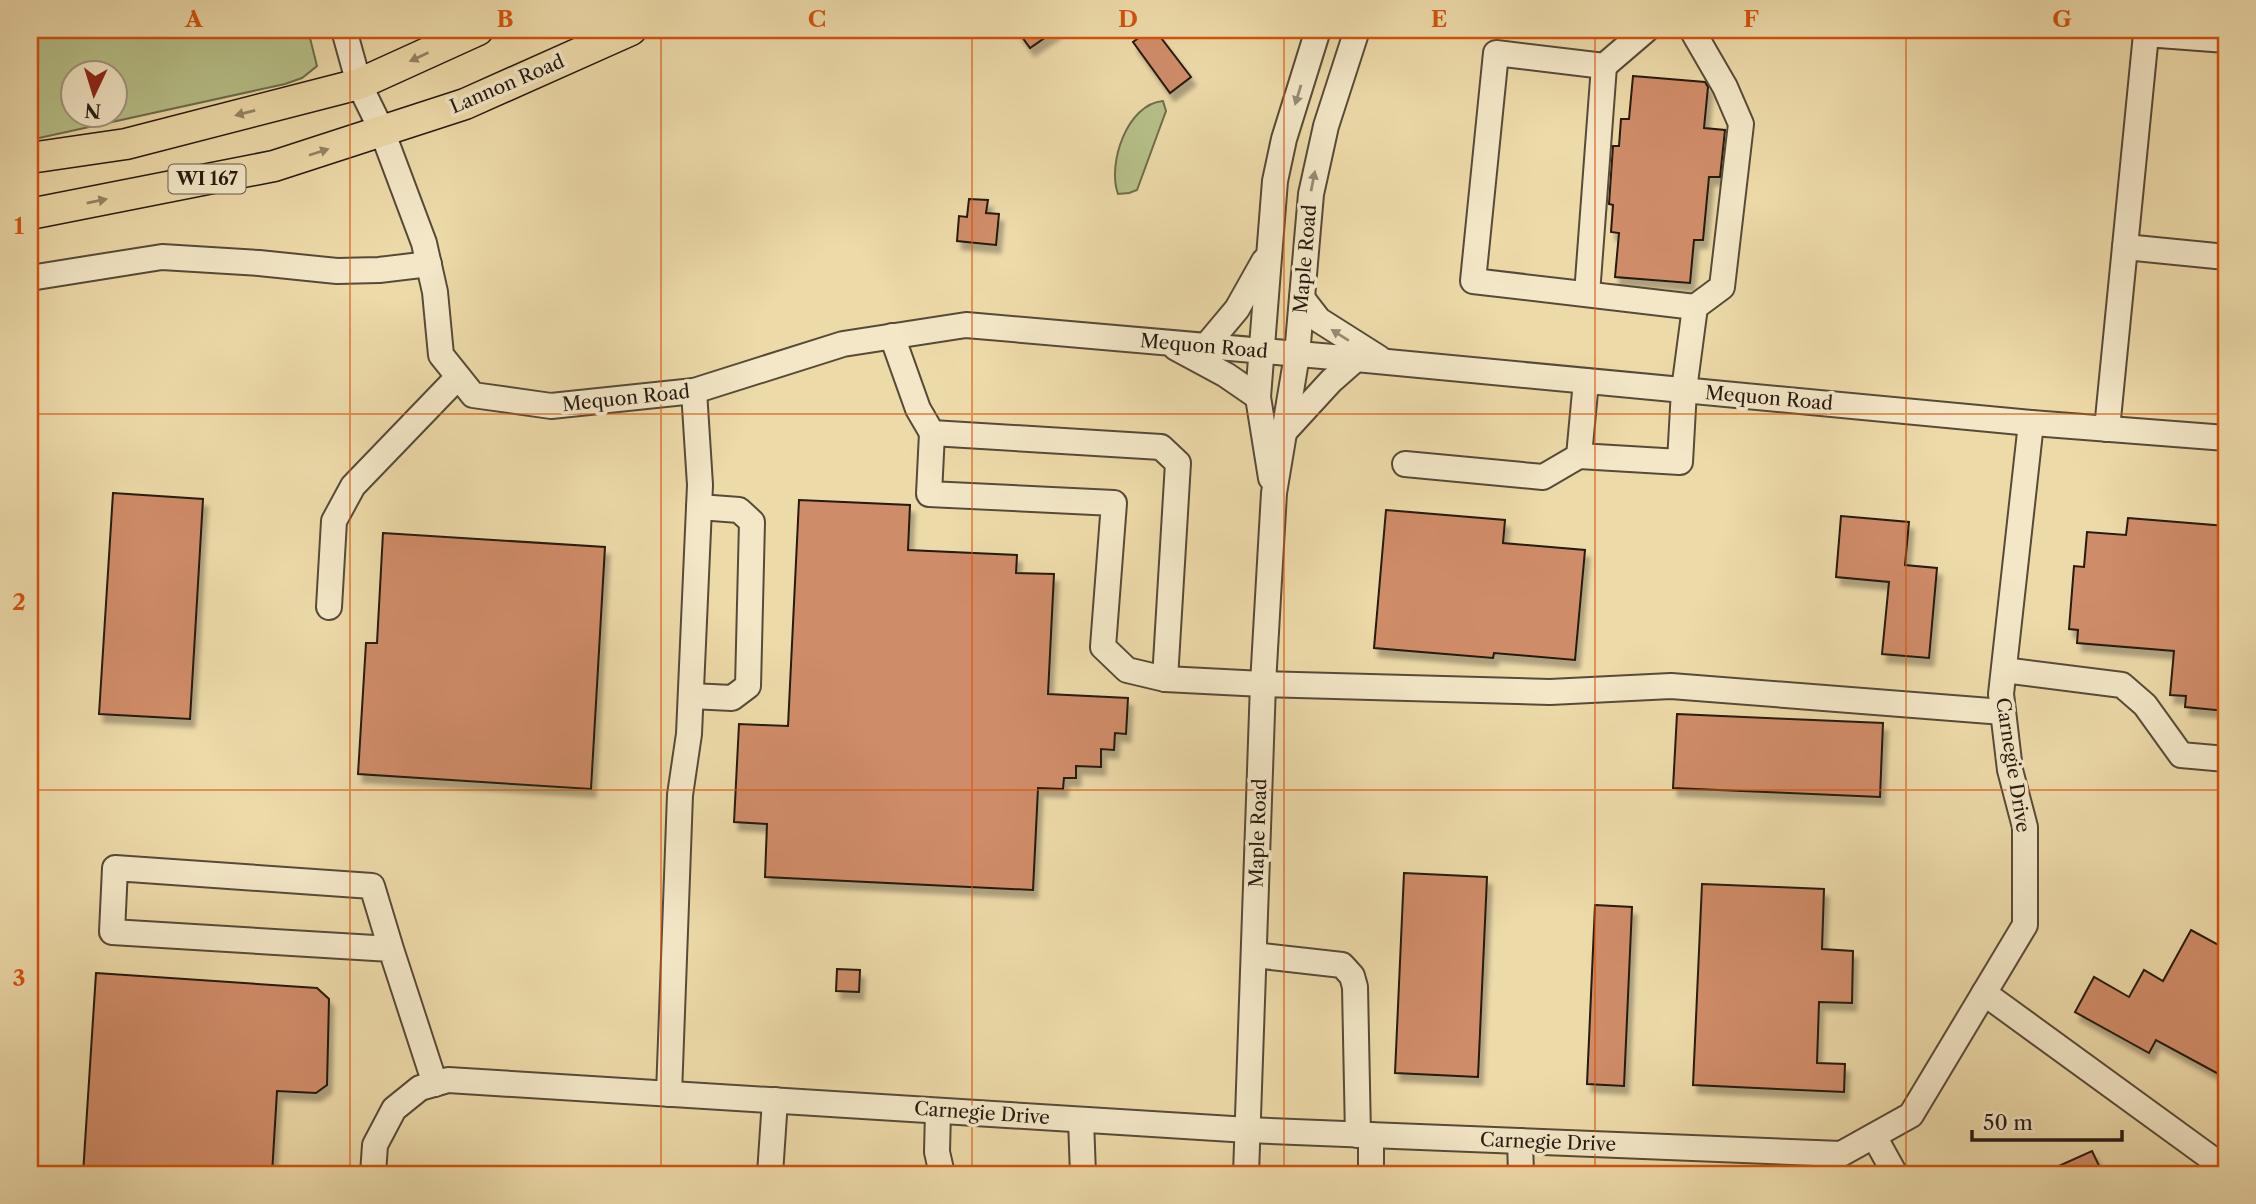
<svg xmlns="http://www.w3.org/2000/svg" width="2256" height="1204" font-family="'Libre Caslon Text',serif">
<defs>
<filter id="shadow"><feDropShadow dx="4.5" dy="8" stdDeviation="2" flood-color="#0004"/></filter>
</defs>
<rect width="100%" height="100%" fill="#eddaa9"/>
<filter id="stains"><feTurbulence type="fractalNoise" baseFrequency=".00286" numOctaves="4"/><feColorMatrix values="0 0 0 0 .2 0 0 0 0 .09 0 0 0 0 .02 0 0 0 .5 -.17"/></filter>
<radialGradient id="worn" r=".72"><stop offset=".6" stop-color="#630" stop-opacity="0"/><stop offset="1" stop-color="#630" stop-opacity=".3"/></radialGradient>
<g fill="#b7c089" stroke="#6e6d4d" stroke-width="2" fill-rule="evenodd">
<path d="M30,30H308L317,66L302,78L285,84L30,140ZM74,74H116V116H74Z"/>
<path d="M1163,101L1166,111L1137,190L1129,193L1118,194C1107,164 1127,104 1163,101Z"/>
</g>
<g fill="#cf8c67" stroke="#251a11" stroke-width="2" filter="url(#shadow)">
<path d="M1017,30H1056L1030,48Z"/>
<path d="M1150,30H1155L1191,77L1170,93L1133,42Z"/>
<path d="M1633,76L1705,82L1708,87L1704,128L1725,130L1720,177H1709L1703,240H1694L1690,283L1615,277L1619,233L1611,232L1613,205L1609,204L1613,146H1619L1621,119H1629Z"/>
<path d="M969,199L988,200L986,213L999,214L996,245L957,241L959,216L967,217Z"/>
<path d="M113,493L203,499L190,719L99,714Z"/>
<path d="M799,500L910,505L908,550L1017,555L1016,573L1054,574L1048,694L1128,698L1126,734L1115,733L1114,750L1101,749V767L1076,766V778H1064L1063,789L1038,788L1033,890L765,877L767,824L734,822L739,724L788,726Z"/>
<path d="M1386,510L1505,520L1503,543L1585,550L1575,660L1494,653L1493,658L1374,648Z"/>
<path d="M1841,516L1909,522L1905,565L1937,568L1929,658L1882,654L1889,582L1836,577Z"/>
<path d="M2128,518L2226,526V711L2185,707L2186,696L2170,695L2174,651L2077,643L2078,630L2069,629L2074,566L2084,567L2087,532L2126,535Z"/>
<path d="M383,533L605,547L591,789L358,774L366,643H377Z"/>
<path d="M1677,714L1883,723L1880,797L1673,788Z"/>
<path d="M1404,873L1487,877L1478,1077L1395,1073Z"/>
<path d="M1702,884L1824,889L1822,949L1853,951L1852,1003L1819,1002L1817,1063L1845,1064L1844,1092L1693,1085Z"/>
<path d="M1595,905L1632,907L1624,1086L1587,1084Z"/>
<path d="M2191,930L2226,949V1078L2156,1040L2149,1053L2075,1012L2094,977L2129,997L2144,970L2163,981Z"/>
<path d="M837,969L860,970L859,992L836,991Z"/>
<path d="M96,973L317,988L329,999L327,1085L316,1093L277,1091L272,1174H83Z"/>
<path d="M2092,1151L2103,1174H2041Z"/>
</g>
<g fill="none" stroke-linecap="round" stroke-linejoin="round">
<g stroke="#574a37" stroke-width="28">
<g id="minor">
<path d="M344,30L359,84L382,131L424,243L435,292L441,355L473,395L551,406L694,391L843,344L966,325L1356,359L2031,423L2226,438"/>
<path d="M1646,30L1604,66L1496,53L1473,281L1695,307"/>
<path d="M2125,247L2226,257"/>
<path d="M30,278L162,257L259,263L337,271L379,270L429,264"/>
<path d="M1587,294L1604,66"/>
<path d="M1302,298L1319,320L1379,358"/>
<path d="M892,336L918,409L932,433L1161,447L1178,463L1165,679"/>
<path d="M1206,346L1237,309L1264,261"/>
<path d="M1176,348L1226,375L1258,397"/>
<path d="M1586,381L1579,456L1680,462L1684,390L1695,307L1722,287L1741,124L1725,87L1692,30"/>
<path d="M2107,429L2146,34L2226,40"/>
<path d="M1286,430L1331,381L1356,359"/>
<path d="M932,433L929,494L1114,503L1103,647L1127,670L1165,679L1263,684L1550,692L1671,686L2003,712"/>
<path d="M1405,464L1543,477L1579,456"/>
<path d="M1271,478L1258,397L1275,181L1284,139L1318,30"/>
<path d="M329,607L334,521L353,486L458,377"/>
<path d="M2004,670L2122,685L2145,705L2181,755L2226,759"/>
<path d="M691,696L732,698L748,686L752,522L739,510L699,507"/>
<path d="M391,949L372,886L115,868L112,932L391,949L435,1084"/>
<path d="M1254,955L1342,965L1352,976L1355,987L1358,1135"/>
<path d="M1984,993L2226,1169"/>
<path d="M669,1094L680,795L689,734L700,485L694,391"/>
<path d="M938,1111L937,1152L942,1174"/>
<path d="M1081,1120L1083,1174"/>
<path d="M1874,1136L1895,1174"/>
<path d="M1520,1141L1521,1174"/>
<path d="M373,1174L375,1145L394,1109L420,1088L448,1080L1248,1130L1841,1154L1911,1115L2025,925V827L2010,770L2001,694L2031,423"/>
<path d="M770,1174L775,1100"/>
<path d="M1246,1174L1263,684L1274,493L1297,355L1311,194L1326,126L1357,30"/>
<path d="M1371,1174V1135"/>
</g>
</g>
<g stroke="#251a11" stroke-width="33">
<g id="major">
<path d="M30,158L126,144L359,84L478,30"/>
<path d="M30,214L274,166L465,104L631,30"/>
</g>
</g>
<use href="#minor" stroke="#f3e7c7" stroke-width="24"/>
<use href="#major" stroke="#eddaa9" stroke-width="30"/>
</g>
<defs><path id="oneway-solid" d="M-6-.8H1V-3.2L6.5 0L1 3.2V.8H-6Z" transform="scale(1.75)"/></defs>
<g fill="#938465">
<use href="#oneway-solid" transform="translate(419 57) rotate(155)"/>
<use href="#oneway-solid" transform="translate(245 113) rotate(166)"/>
<use href="#oneway-solid" transform="translate(319 152) rotate(-18)"/>
<use href="#oneway-solid" transform="translate(97 201) rotate(-11)"/>
</g>
<g fill="#968b75">
<use href="#oneway-solid" transform="translate(1298 95) rotate(107)"/>
<use href="#oneway-solid" transform="translate(1313 181) rotate(-79)"/>
<use href="#oneway-solid" transform="translate(1340 335) rotate(-148)"/>
</g>
<path fill="none" stroke="#d4530c" stroke-width="2" stroke-opacity="0.55" d="M350,30V1174M661,30V1174M972,30V1174M1284,30V1174M1595,30V1174M1906,30V1174M30,414H2226M30,790H2226"/>
<g text-anchor="middle" dominant-baseline="central" stroke-width="7" stroke-linejoin="round" paint-order="stroke">
<rect fill="#f3e7c7" stroke="#635848" stroke-width="2" x="168.5" y="164.5" width="77" height="29" rx="5"/>
<g font-size="18" font-weight="bold" fill="#251a11">
<text x="207" y="179">WI 167</text>
</g>
<g font-size="19" fill="#251a11" stroke="#f3e7c7">
<text transform="translate(507 84) rotate(-23)">Lannon Road</text>
<text transform="translate(1305 259) rotate(-85)">Maple Road</text>
<text transform="translate(1204 346) rotate(5)">Mequon Road</text>
<text transform="translate(626 398) rotate(-6)">Mequon Road</text>
<text transform="translate(1769 398) rotate(5)">Mequon Road</text>
<text transform="translate(2013 765) rotate(81)">Carnegie Drive</text>
<text transform="translate(1258 833) rotate(-88)">Maple Road</text>
<text transform="translate(982 1113) rotate(4)">Carnegie Drive</text>
<text transform="translate(1548 1142) rotate(2)">Carnegie Drive</text>
</g>
</g>
<rect width="2256" height="1204" fill="none" stroke="#eddaa9" stroke-width="77"/>
<g transform="translate(94 94) rotate(184)"><circle r="33" fill="#f3e7c7" stroke="#a1957e" stroke-width="2"/>
<path d="M0-5L12 26L0 18L-12 26Z" fill="#8f2418"/>
<text y="-10" font-size="19" font-weight="bold" text-anchor="middle" fill="#251a11">N</text>
</g>
<path d="M1972 1130v10h150v-10" fill="none" stroke="#251a11" stroke-width="3.5"/>
<text x="1983" y="1130" font-size="21" fill="#251a11" stroke="#f3e7c7" stroke-width="5" paint-order="stroke">50 m</text>
<rect x="38" y="38" width="2180" height="1128" fill="none" stroke="#d4530c" stroke-width="2.5"/>
<g font-size="23" text-anchor="middle" font-weight="bold" fill="#d4530c">
<text x="194" y="27">A</text>
<text x="505" y="27">B</text>
<text x="817" y="27">C</text>
<text x="1128" y="27">D</text>
<text x="1439" y="27">E</text>
<text x="1751" y="27">F</text>
<text x="2062" y="27">G</text>
<text x="19" y="234">1</text>
<text x="19" y="610">2</text>
<text x="19" y="986">3</text>
</g>
<rect width="100%" height="100%" filter="url(#stains)"/>
<rect width="100%" height="100%" fill="url(#worn)"/>
</svg>
